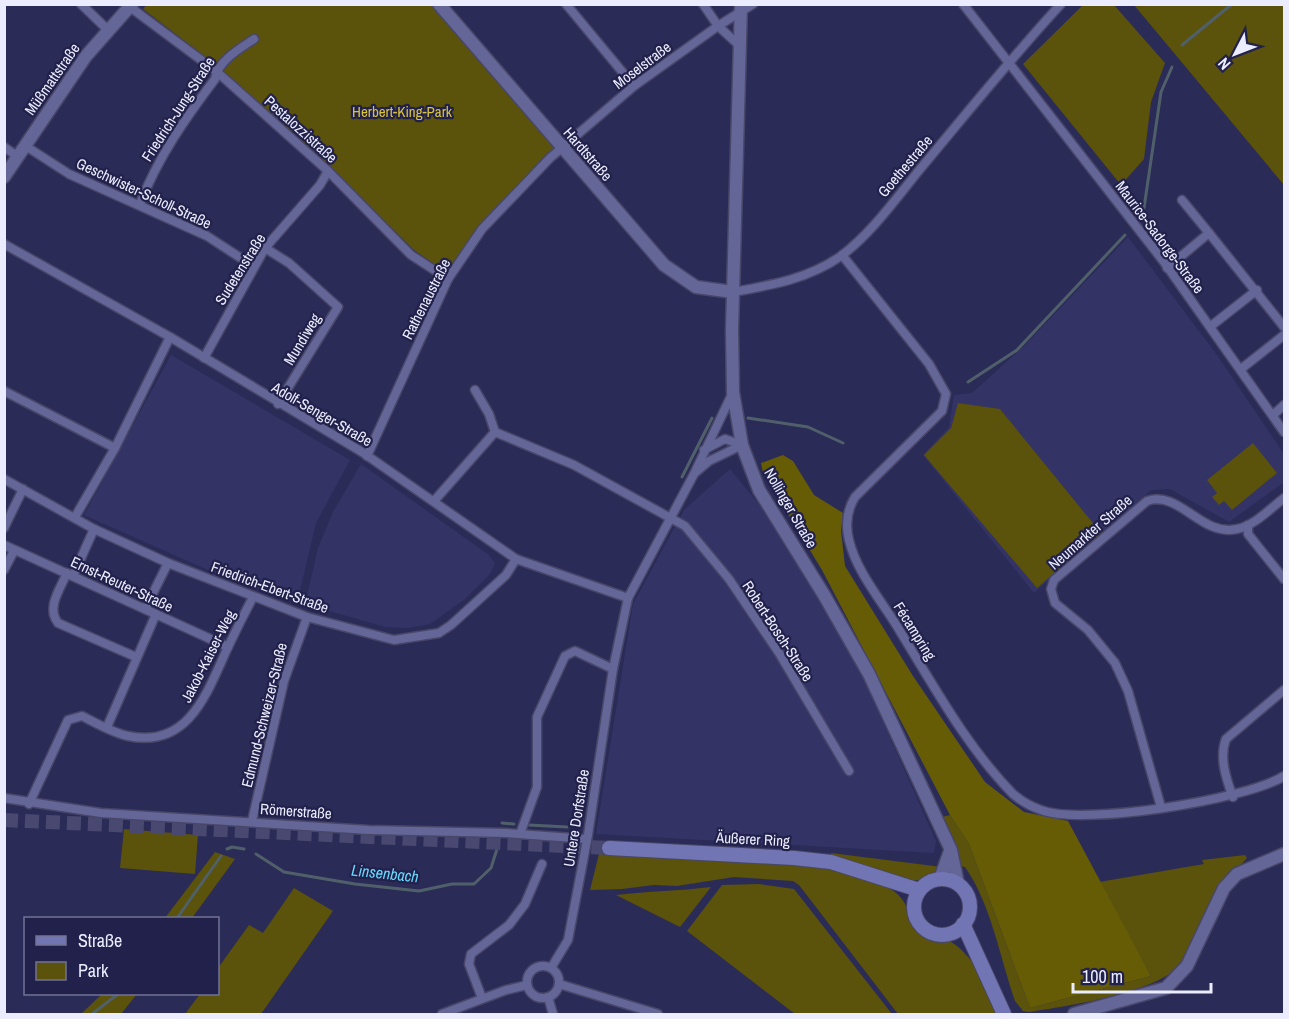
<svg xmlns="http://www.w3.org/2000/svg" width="1289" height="1019" font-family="'Archivo Narrow',sans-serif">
<rect width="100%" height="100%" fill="#2b2b57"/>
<g fill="#336">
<path d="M1128,237L1217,355L1284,454V482L1229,522L1170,489L1151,490L1034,593L923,455L949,427L954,395L972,393L1024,346Z"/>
<path d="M171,355L350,460L316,523L297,603L208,570L84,515Z"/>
<path d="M361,464L489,555L495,563L490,574L465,599L430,624L408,628L385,627L305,604L318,548L333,512Z"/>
<path d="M730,469L771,519L855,659L936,841L934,853L596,834L633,604L684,510Z"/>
</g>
<g fill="#5b520b">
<path d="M147,4L431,5L556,146L480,227L447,273L414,250L330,168L221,69L143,9Z"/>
<path d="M1084,4L1114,5L1165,63L1151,102L1144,159L1121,185L1023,64Z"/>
<path d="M1134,5H1284V185Z"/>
<path d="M958,403L1000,409L1101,533L1037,588L924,455L951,428Z"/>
<path d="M1253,443L1277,473L1232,510L1224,501L1219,505L1212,497L1217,493L1207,480Z"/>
<path d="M950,815L969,844L1030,1008L1151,976L1099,882L1204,864L1202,860L1245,855L1247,858C1234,873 1218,884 1209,903C1200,922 1196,943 1183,961C1162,993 1066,1006 1029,1012L1023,1011L1015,1001C1000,958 991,904 965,867L959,866V854L942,817Z"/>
<path d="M124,829L198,835L195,874L120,868Z"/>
<path d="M215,852L235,859L192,918H165Z"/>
<path d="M831,853L942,867C932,878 920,882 906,880L831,858Z"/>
<path d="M599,854C648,856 697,858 745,861C794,864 849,864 892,890C909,900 908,919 922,930C931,937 942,936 951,942C975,956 988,989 996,1014H898L799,885L793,881L734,877L677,886L654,885L622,889L590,890Z"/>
<path d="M759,884L794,889L892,1014H795L687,931L722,885Z"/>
<path d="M711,887L680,927L616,895C648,891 679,891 711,887Z"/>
<path d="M294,888L333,911L261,1014H185L200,994H218V968L249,925L263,933Z"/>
<path d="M102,994H137L121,1014H81Z"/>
</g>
<path fill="#675c06" d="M783,455L793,461L814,495L843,513L841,531L845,566L913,676L985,782L1024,812L1068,821L1151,976L1030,1008L969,844L950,815L822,570L763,473L761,463Z"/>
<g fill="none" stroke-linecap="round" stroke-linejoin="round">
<g stroke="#50606a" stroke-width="3">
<path d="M1182,45L1232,4"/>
<path d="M1144,208L1161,92L1172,67"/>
<path d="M968,382L1017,350L1125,235"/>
<path d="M748,418L808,427L843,443"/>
<path d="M682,477L712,418"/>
<path d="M502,823L514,824"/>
<path d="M529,825L567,827"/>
<path d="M227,849L232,847L244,849"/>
<path d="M256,854L284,872L355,884L419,891L452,884H474L491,868L497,849"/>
<path d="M177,918L221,856"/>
<path d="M92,1014L118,994"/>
</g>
<path stroke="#484870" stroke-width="14" stroke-dasharray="14 7" stroke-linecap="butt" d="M4,820L609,848"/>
<g stroke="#48476a" stroke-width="11">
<g id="street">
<path d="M81,4L108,30"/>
<path d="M566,4L634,86"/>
<path d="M703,4L718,26L741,47"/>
<path d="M963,4L1164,262L1284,432"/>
<path d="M130,7L216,71L328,171L411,255L448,279"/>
<path d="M24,145L69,174L207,236L253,266"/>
<path d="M4,147L17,156"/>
<path d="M1182,200L1209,233"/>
<path d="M140,204C158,157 185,119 215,79C218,61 239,49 254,39"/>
<path d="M4,244L170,337L362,452L516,559L628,598"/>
<path d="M265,248L289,263L338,307L278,404"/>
<path d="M842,255L929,364L946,394L942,411L855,497C847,510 845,524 849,540C856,570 879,598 895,623C931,681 965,745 1013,794C1020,800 1032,807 1041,810C1082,826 1246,800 1284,776"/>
<path d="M1167,268L1209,233L1284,327"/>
<path d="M733,292C772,285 808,279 841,256C872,233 897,197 921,168C967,113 1012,57 1061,4"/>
<path d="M1211,326L1257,290"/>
<path d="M204,358L265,248L320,185L328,171"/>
<path d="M1241,369L1284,335"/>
<path d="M475,390L489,414L495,432"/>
<path d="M4,391L115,448"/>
<path d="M1273,415L1284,405"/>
<path d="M704,450L725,439L742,445"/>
<path d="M367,456L448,279L482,229L550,158L634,86L718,26L753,4"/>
<path d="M696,472L709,461L742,445"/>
<path d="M4,479L94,529L168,563L307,617L394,640L439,633L451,625L506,575L516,559"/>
<path d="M434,501L495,432L574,465L685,526L729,579L779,653L849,771"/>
<path d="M75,517L115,448L170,337"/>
<path d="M1248,525V534L1284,579"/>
<path d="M4,528L23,489"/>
<path d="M4,545L228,647"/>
<path d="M4,570L14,551"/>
<path d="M67,573C60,589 46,608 58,623L136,657"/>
<path d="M73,576L94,529"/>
<path d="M145,609L168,563"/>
<path d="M107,727L156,614"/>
<path d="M1233,797C1226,779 1219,757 1226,739L1284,690"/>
<path d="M4,798L101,813L369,830L506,833L587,839"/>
<path d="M29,804L68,720L82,716C96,723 113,733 128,736C190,749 208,690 228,647C236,630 244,614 253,597"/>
<path d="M1161,807L1128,691L1115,663L1088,630L1055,603L1051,589L1054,580L1147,501C1180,490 1201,537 1237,529C1254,526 1271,508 1284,498"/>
<path d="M252,821L284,681L307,617"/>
<path d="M520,834L537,787V717L565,656L575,651L613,669"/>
<circle cx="543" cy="982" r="16"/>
<path d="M551,968L568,940L588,835L613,669L628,598L694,474L733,392"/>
<path d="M559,984L658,1014"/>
<path d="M548,997L553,1014"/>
<path d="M482,998L469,964L471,954L509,925L525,904L542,864"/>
<path d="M442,1014L506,990L527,985"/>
</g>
</g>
<g stroke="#48476a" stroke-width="15">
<g id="secondary">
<path d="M439,4L664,265L696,287L733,292"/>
<path d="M741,4L732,330L733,392L742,445L759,490L824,595L869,674L951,850L958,884"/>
<path d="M4,177L86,56L132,4"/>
<path d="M940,879L950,851"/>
<path d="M1074,1014L1166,988L1187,966L1224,888L1237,874L1284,854"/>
</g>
</g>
<g stroke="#48476a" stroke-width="16">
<g id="primary">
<path d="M609,848L794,858L831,862L919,890"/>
<circle cx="942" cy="907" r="28"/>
<path d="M963,924L1004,1014"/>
</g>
</g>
<use href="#street" stroke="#646697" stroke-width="8"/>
<use href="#secondary" stroke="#646697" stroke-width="12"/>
<use href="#primary" stroke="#7275b4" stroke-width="14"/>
</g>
<g text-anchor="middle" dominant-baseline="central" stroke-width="4.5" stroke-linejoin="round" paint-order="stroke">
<g font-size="15" fill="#ebedfe" stroke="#22214c">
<text transform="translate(642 65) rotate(-37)">Moselstraße</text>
<text transform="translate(52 79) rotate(-55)">Müßmattstraße</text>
<text transform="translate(178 109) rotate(-57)">Friedrich-Jung-Straße</text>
<text transform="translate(301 129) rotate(42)">Pestalozzistraße</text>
<text transform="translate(588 154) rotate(49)">Hardtstraße</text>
<text transform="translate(905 166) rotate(-50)">Goethestraße</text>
<text transform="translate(144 193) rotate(25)">Geschwister-Scholl-Straße</text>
<text transform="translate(1160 237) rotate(53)">Maurice-Sadorge-Straße</text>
<text transform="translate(240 269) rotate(-58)">Sudetenstraße</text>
<text transform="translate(426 299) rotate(-63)">Rathenaustraße</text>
<text transform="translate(302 339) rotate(-59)">Mundiweg</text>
<text transform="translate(322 414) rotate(30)">Adolf-Senger-Straße</text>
<text transform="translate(791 508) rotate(60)">Nollinger Straße</text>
<text transform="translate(1090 532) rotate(-41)">Neumarkter Straße</text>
<text transform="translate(122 584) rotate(25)">Ernst-Reuter-Straße</text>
<text transform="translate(270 587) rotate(20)">Friedrich-Ebert-Straße</text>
<text transform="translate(778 631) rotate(57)">Robert-Bosch-Straße</text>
<text transform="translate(915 631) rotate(58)">Fécampring</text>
<text transform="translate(208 656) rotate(-63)">Jakob-Kaiser-Weg</text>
<text transform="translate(264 715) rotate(-76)">Edmund-Schweizer-Straße</text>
<text transform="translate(296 811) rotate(4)">Römerstraße</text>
<text transform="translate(576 818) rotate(-81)">Untere Dorfstraße</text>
<text transform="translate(753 839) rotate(3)">Äußerer Ring</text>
</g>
<g font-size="15" fill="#d8c43b" stroke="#22214c">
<text x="402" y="111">Herbert-King-Park</text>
</g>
<g font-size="16" font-style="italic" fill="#68d9fc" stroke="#22214c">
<text transform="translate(385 873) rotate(6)">Linsenbach</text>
</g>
</g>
<rect width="1289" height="1019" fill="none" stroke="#ebedfe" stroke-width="12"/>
<rect x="24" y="917" width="195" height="78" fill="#22214c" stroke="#727393" stroke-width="1.5"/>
<rect x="36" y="936" width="30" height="9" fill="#7275b4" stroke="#727393" stroke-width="1.5"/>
<text x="78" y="947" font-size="18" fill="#ebedfe">Straße</text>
<rect x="36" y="962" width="30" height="18" fill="#5b520b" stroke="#727393" stroke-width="1.5"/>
<text x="78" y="977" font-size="18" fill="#ebedfe">Park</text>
<g transform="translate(1235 54) rotate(228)" stroke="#22214c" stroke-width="4.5" paint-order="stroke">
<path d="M0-4.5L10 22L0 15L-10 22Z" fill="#ebedfe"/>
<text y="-9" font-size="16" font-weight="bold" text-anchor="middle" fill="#ebedfe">N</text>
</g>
<path d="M1073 983v9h138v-9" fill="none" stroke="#ebedfe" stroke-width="3"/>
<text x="1082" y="983" font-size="18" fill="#ebedfe" stroke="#22214c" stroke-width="4.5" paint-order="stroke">100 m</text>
</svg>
